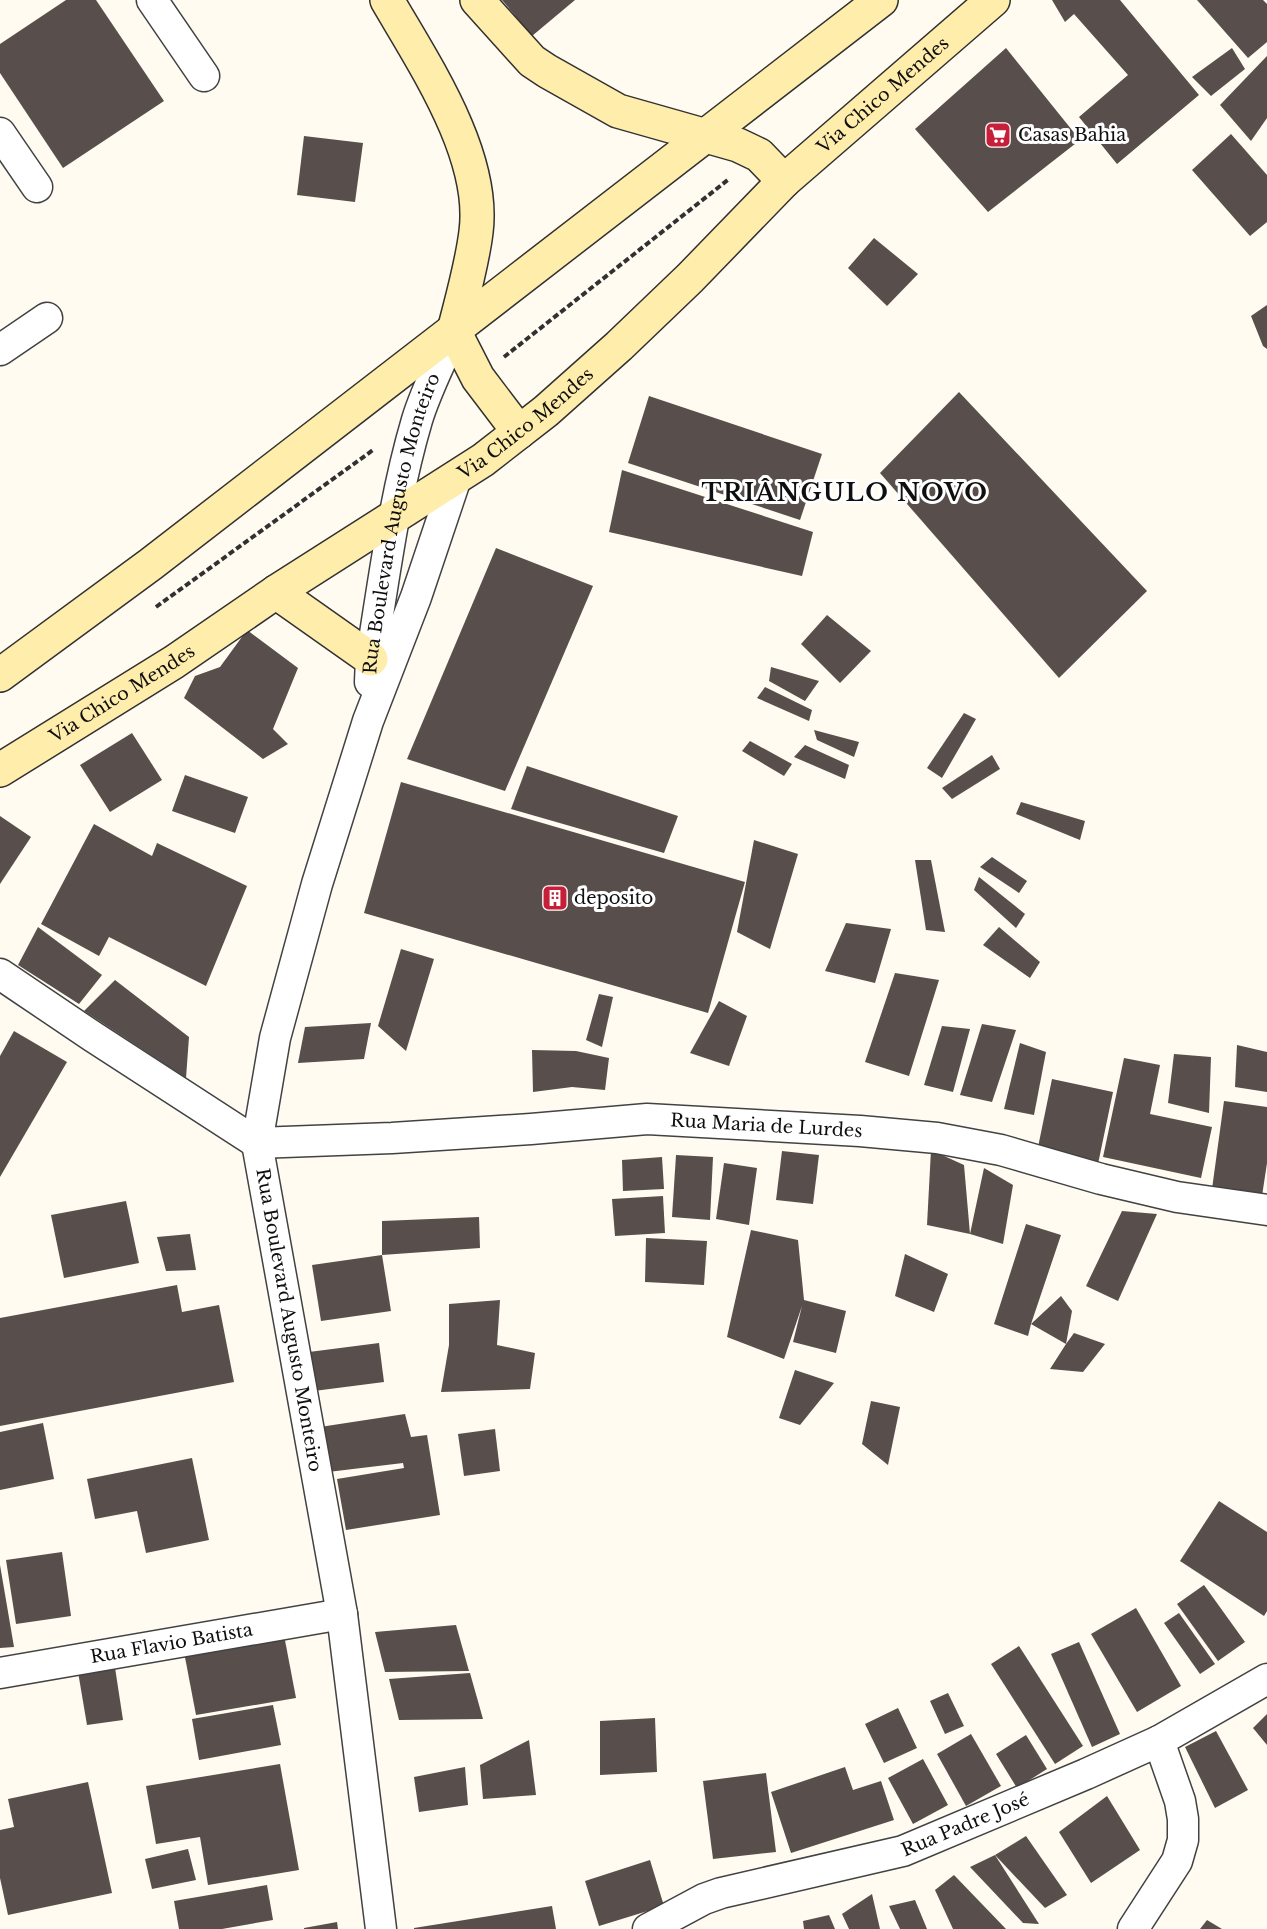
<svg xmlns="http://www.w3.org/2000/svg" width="1267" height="1929" font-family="'Libre Baskerville',serif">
<rect width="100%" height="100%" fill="#fffbf1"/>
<g fill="#584e4b">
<path d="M66,0H96L164,101L63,168L0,73V44Z"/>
<path d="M502,0H575L532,36Z"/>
<path d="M1052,0H1120L1199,95L1117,164L1079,117L1128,75L1074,14L1065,22Z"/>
<path d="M1197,0H1263L1267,4V42L1248,58Z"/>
<path d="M1006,48L1080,140L988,212L915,129Z"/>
<path d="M1232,48L1245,69L1211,96L1192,77Z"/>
<path d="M1267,56V118L1251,141L1220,105Z"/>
<path d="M1231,134L1267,175V222L1250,236L1192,170Z"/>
<path d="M304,136L363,143L355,202L297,195Z"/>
<path d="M874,238L918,274L887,306L848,268Z"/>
<path d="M1267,305V349L1263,346L1251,316Z"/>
<path d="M959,392L1147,591L1059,678L880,473Z"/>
<path d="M649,396L822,454L800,520L628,463Z"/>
<path d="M622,470L813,532L802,576L609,532Z"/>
<path d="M496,548L593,586L505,791L407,759Z"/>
<path d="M827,615L871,651L840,683L801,644Z"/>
<path d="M247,630L298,668L273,729L288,744L263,759L184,698L195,676L220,667Z"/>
<path d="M771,667L819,681L805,701L769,681Z"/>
<path d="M765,687L812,710L809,721L757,698Z"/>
<path d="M964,713L976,719L942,778L927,768Z"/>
<path d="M814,730L859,742L854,757L817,740Z"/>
<path d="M132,733L162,780L110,812L80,765Z"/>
<path d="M750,741L792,764L784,776L742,751Z"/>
<path d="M805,745L849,765L845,779L794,757Z"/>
<path d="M992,755L1000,769L952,799L942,788Z"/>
<path d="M527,766L678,816L664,853L511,809Z"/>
<path d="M185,775L248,797L235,833L172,811Z"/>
<path d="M401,782L745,882L708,1013L364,913Z"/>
<path d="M1021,802L1085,821L1080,840L1016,814Z"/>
<path d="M0,816L31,837L0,884Z"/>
<path d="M94,824L152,856L157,843L247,886L206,986L109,937L99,956L41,924Z"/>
<path d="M754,840L798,854L770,949L737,932Z"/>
<path d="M992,857L1027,881L1019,893L980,867Z"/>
<path d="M915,860H931L945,932L926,930Z"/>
<path d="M979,877L1025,914L1016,928L974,890Z"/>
<path d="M846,923L891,929L875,983L825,971Z"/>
<path d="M38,927L102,975L79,1004L18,965Z"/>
<path d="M999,927L1040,962L1030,978L983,945Z"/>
<path d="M401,949L434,959L406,1051L378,1026Z"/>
<path d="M895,973L939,980L909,1076L865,1062Z"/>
<path d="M115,980L189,1037L186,1078L84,1011Z"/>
<path d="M599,994L613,997L602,1047L586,1040Z"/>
<path d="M719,1001L747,1016L729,1066L690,1053Z"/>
<path d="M371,1023L364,1059L298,1063L305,1027Z"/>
<path d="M982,1024L1016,1030L992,1102L960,1095Z"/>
<path d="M942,1026L970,1029L953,1092L924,1085Z"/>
<path d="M14,1031L67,1062L0,1177V1056Z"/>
<path d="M1020,1043L1046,1052L1034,1115L1004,1109Z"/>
<path d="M1237,1045L1267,1052V1092L1235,1087Z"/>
<path d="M532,1050L576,1051L609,1058L605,1090L572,1087L533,1092Z"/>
<path d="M1174,1054L1211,1057L1209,1113L1168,1103Z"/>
<path d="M1124,1058L1160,1065L1150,1114L1212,1127L1201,1178L1103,1157Z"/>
<path d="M1052,1079L1113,1092L1098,1164L1037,1152Z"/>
<path d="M1224,1101L1267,1107V1163L1262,1196L1212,1189Z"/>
<path d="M931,1150L964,1165L970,1234L927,1225Z"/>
<path d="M782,1151L819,1155L813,1204L776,1200Z"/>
<path d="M676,1155L713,1157L710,1220L672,1217Z"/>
<path d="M662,1157L664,1189L623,1191L622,1160Z"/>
<path d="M724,1163L757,1168L749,1225L716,1219Z"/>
<path d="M984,1168L1013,1185L1003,1244L970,1234Z"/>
<path d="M663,1196L665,1233L615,1236L612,1199Z"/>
<path d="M126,1201L139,1263L64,1278L51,1215Z"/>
<path d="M1122,1211L1157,1214L1118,1301L1086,1286Z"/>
<path d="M479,1217L480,1248L382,1255V1221Z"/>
<path d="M1026,1224L1061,1235L1031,1324L1061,1296L1072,1311L1066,1344L1074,1333L1105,1344L1083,1372L1050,1369L1066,1344L1031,1324L1028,1336L994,1324Z"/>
<path d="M751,1230L798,1240L804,1300L846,1311L836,1353L793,1342L802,1306L784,1359L727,1337Z"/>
<path d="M190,1234L196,1270L166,1271L157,1237Z"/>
<path d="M646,1238L707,1241L704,1285L645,1282Z"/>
<path d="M905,1254L948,1274L934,1312L895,1296Z"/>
<path d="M382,1255L391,1311L321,1321L312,1265Z"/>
<path d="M177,1285L182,1312L219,1305L234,1382L0,1426V1318Z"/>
<path d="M500,1300L497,1345L535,1353L530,1389L441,1392L449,1345V1304Z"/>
<path d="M379,1343L384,1382L314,1391L309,1352Z"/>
<path d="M795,1370L834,1383L800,1425L779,1418Z"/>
<path d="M871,1401L900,1407L888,1465L862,1444Z"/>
<path d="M405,1414L411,1437L427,1435L440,1515L346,1530L337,1479L404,1468L403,1463L328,1472L320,1427Z"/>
<path d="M43,1423L54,1479L0,1490V1432Z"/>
<path d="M495,1429L500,1471L464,1476L458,1434Z"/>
<path d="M192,1458L209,1540L146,1553L137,1511L95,1519L87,1479Z"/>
<path d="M1219,1501L1267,1532V1611L1264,1616L1180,1561Z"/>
<path d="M62,1552L71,1616L16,1624L6,1560Z"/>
<path d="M0,1565L14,1647L0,1648Z"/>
<path d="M1204,1585L1245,1642L1218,1661L1177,1604Z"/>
<path d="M1136,1608L1181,1686L1137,1712L1091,1634Z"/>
<path d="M1179,1613L1215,1664L1200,1674L1164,1623Z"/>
<path d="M456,1625L469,1671L385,1672L375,1632Z"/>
<path d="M284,1635L296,1698L196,1715L184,1652Z"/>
<path d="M1079,1642L1120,1734L1092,1747L1051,1654Z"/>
<path d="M1019,1646L1083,1746L1055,1764L991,1664Z"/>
<path d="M114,1661L123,1720L87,1725L77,1666Z"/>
<path d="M470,1673L483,1719L399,1720L389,1679Z"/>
<path d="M948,1693L964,1726L945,1734L930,1701Z"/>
<path d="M273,1705L281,1745L199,1760L192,1719Z"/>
<path d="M898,1708L917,1748L884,1763L865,1724Z"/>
<path d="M1267,1714V1745L1253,1728Z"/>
<path d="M655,1718L657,1772L600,1775V1721Z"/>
<path d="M1216,1731L1248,1790L1215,1808L1185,1747Z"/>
<path d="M971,1734L1001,1786L966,1806L937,1754Z"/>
<path d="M1026,1735L1047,1769L1017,1788L996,1754Z"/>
<path d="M529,1740L536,1795L483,1799L480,1765Z"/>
<path d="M923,1759L948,1805L913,1824L888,1778Z"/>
<path d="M280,1764L299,1870L208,1885L200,1837L156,1844L146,1786Z"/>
<path d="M465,1767L468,1805L419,1812L414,1777Z"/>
<path d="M845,1767L853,1790L881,1781L894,1820L791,1853L771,1792Z"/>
<path d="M766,1773L776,1852L713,1859L703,1781Z"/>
<path d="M88,1782L112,1893L8,1915L0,1878V1830L14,1827L8,1799Z"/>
<path d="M1107,1796L1140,1850L1091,1883L1059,1832Z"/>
<path d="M1026,1836L1067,1895L1045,1908L995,1855Z"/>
<path d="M188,1849L196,1880L152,1889L145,1859Z"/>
<path d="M995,1855L1039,1924L1023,1923L970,1867Z"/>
<path d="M650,1860L664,1906L599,1926L585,1881Z"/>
<path d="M954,1875L1006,1929H953L935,1890Z"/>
<path d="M267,1885L273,1920L222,1929H179L174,1901Z"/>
<path d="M872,1894L880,1929H849L842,1914Z"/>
<path d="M915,1900L927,1929H900L889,1906Z"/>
<path d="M552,1906L556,1929H414V1928Z"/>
<path d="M829,1915L835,1929H804L803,1921Z"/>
<path d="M1207,1920L1222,1929H1200Z"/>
<path d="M337,1922L338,1929H304V1928Z"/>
</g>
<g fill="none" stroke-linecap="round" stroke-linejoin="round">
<g stroke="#424242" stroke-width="33">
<g id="street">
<path d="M152,0L204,76"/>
<path d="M0,133L37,187"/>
<path d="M0,350L47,318"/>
<path id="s1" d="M370,682L371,659C384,579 394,498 417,420C426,390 442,360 454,331"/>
<path id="s2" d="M0,974L92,1036L257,1143L392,1138L531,1129L647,1119L860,1131L937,1138L1001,1150L1101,1179L1177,1197L1267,1210"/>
<path id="s3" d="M0,1673L342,1614"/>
<path d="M381,1929L342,1614L257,1143L275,1038L317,884L368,721L416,597L456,478"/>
<path id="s4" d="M648,1929L704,1899L721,1893L903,1851L1086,1774L1159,1741L1267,1679"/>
<path d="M1133,1929L1177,1861L1183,1840V1819L1180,1801L1159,1741"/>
</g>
</g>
<g stroke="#313131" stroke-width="36">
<g id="secondary">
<path d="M387,0C424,64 486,155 476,232C472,265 462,299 454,331L478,378L519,432"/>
<path d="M477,0L532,61L547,71L618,111L738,145L759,155L784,181"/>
<path d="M276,592L371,659"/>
<path d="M0,675L151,564L881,0"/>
<path id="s5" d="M0,770L174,662L276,592L483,460L546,411L619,346L690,278L784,181L993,0"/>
</g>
</g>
<g stroke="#313131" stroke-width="4" stroke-dasharray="6 3" stroke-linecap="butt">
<path d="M504,357L729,179"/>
<path d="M156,607L373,450"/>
</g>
<use href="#street" stroke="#fff" stroke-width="30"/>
<use href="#secondary" stroke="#ffedac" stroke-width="33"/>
</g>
<defs>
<g id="supermarket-square" transform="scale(1.35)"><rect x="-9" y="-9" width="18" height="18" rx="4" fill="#c71f3a" stroke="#fff"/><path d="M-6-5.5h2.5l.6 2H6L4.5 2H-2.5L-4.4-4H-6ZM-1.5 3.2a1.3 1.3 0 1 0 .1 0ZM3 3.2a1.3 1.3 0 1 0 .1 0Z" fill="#fff"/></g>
<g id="building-square" transform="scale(1.35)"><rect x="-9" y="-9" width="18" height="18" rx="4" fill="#c71f3a" stroke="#fff"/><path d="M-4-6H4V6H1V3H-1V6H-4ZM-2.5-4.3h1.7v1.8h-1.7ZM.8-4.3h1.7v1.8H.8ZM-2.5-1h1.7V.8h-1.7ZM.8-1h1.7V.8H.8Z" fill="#fff"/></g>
</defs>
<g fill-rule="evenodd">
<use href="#supermarket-square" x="998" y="135"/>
<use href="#building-square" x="555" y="898"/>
</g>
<g text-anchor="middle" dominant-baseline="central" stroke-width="6" stroke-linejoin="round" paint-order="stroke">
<g font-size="18" fill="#0f0f0f" stroke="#fff">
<text stroke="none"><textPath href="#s5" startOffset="1116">Via Chico Mendes</textPath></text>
<text stroke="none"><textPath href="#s5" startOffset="630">Via Chico Mendes</textPath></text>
<text stroke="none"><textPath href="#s1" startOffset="162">Rua Boulevard Augusto Monteiro</textPath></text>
<text stroke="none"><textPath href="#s5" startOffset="144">Via Chico Mendes</textPath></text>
<text stroke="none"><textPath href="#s2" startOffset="818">Rua Maria de Lurdes</textPath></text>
<text transform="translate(289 1320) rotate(80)">Rua Boulevard Augusto Monteiro</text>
<text stroke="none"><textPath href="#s3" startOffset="174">Rua Flavio Batista</textPath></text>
<text stroke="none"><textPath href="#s4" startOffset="336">Rua Padre José</textPath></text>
</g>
<g font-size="18" fill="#0f0f0f" stroke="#fff" text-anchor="start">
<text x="1018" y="135">Casas Bahia</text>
<text x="574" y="898">deposito</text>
</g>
<g font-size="24" font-weight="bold" letter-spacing="1.5" fill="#0f0f0f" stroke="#fff">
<text x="845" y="492">TRIÂNGULO NOVO</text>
</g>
</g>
</svg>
